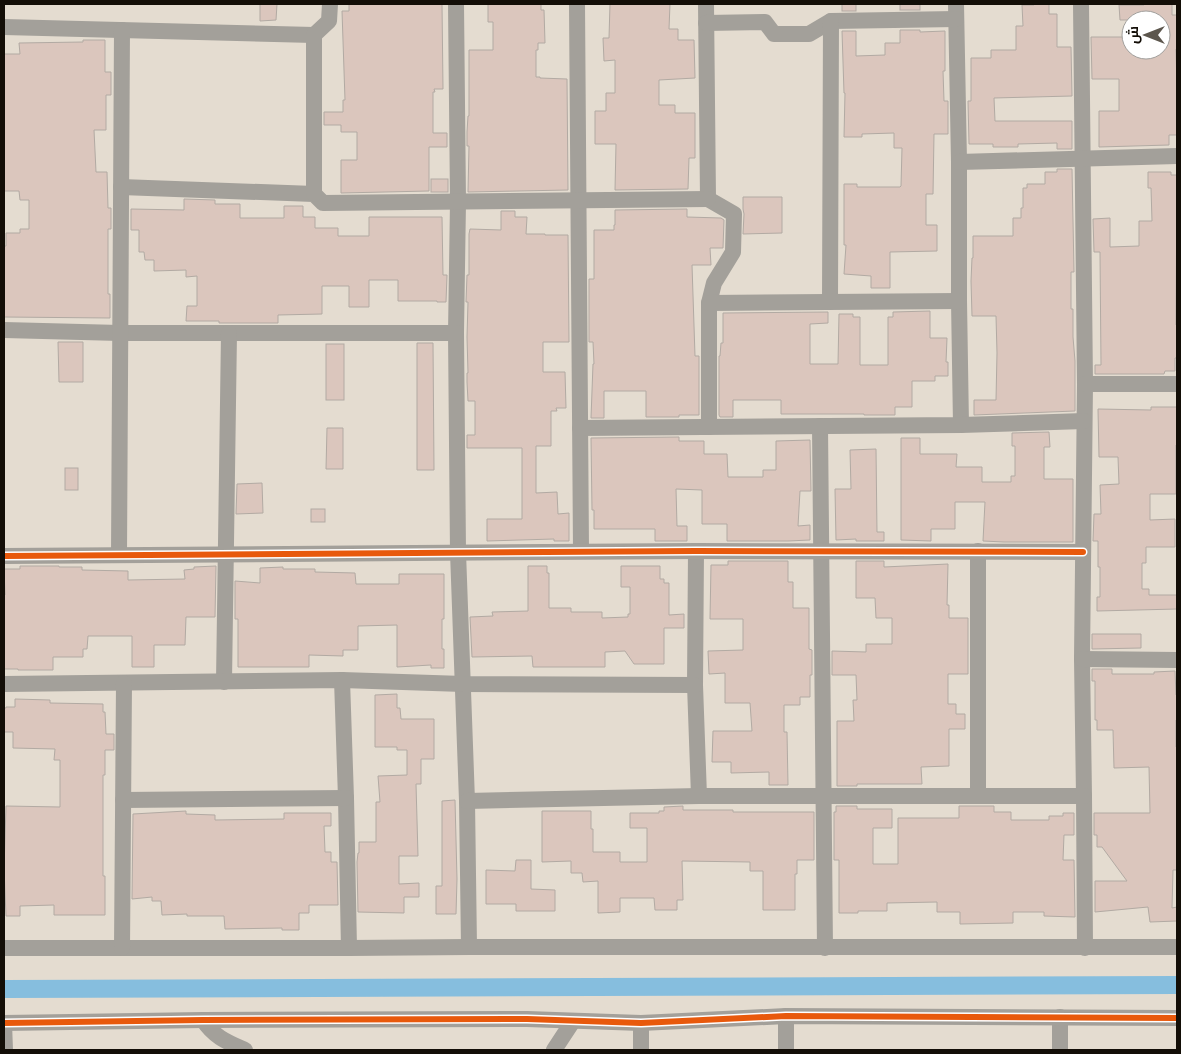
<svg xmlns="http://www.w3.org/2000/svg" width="1181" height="1054" font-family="Inter,Cairo,sans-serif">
<rect width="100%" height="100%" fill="#e4dcd0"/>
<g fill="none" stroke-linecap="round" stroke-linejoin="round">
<path stroke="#86bede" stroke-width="18" d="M4,989L1177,985"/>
</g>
<g fill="#dbc6bd" stroke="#b2aaa3">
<path d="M260,4H277L276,20L260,21Z"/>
<path d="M349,4H442L443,89H434L435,92H433V133H447V147H429V191L341,193V160H357V132H341V125H324V112H343V100H345L342,11H349Z"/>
<path d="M488,4H541V10H544L545,43H538V50H536V77H540V78L567,79L568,190L468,192L469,146H467V132L468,116H469V50H493V22H488Z"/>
<path d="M610,4H670L669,29H678V40H694L695,78L659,80V105H675V113H695V158H689L688,189L615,190L616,144H595V111H606V93H615V60L604,61L603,38H609Z"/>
<rect x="842" y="4" width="14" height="7"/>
<rect x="900" y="4" width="20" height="6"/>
<path d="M1034,4H1049V14H1057V47H1071L1072,96L994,98L995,121H1072V149H1057V143L1018,144V147H993V144H969L968,101H971V58H991V50H1016V26H1023L1022,5H1034Z"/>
<path d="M1144,4H1172V15H1177V49H1176L1177,87V135H1169V145L1099,147V111H1119V79H1092L1091,37H1131V50H1161V20H1120L1119,5H1144Z"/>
<path d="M900,30H920V32L945,31V71H943L944,101H948V134H934L933,194H926V225H937V251L890,252V288H871V276L844,274L846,245H844V184H857V187H900L901,186L902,148H894V133L862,134V137H844L845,93H844L842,31H856V56L885,55V43H900Z"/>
<path d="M83,40H105V72H111V95H106V130H94L96,172H107L108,208H111V229H108V294H110V318L4,317V246H6V233H20V229H29V200H20L19,191H4V54H20L19,43L83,42Z"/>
<path d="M1057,169H1072L1074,272H1071V309H1073V337L1075,361V411L974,415V400H996L997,353L996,316H972L971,281L972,258H973V236H1013V218H1021V208H1023V188H1027V184H1045V172H1057Z"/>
<path d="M1148,172H1171V175H1177L1176,325H1177V358H1175V371H1165L1164,374H1095V365H1101L1100,252H1094L1093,219L1110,218V247L1139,246V221H1152L1151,188H1148Z"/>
<rect x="431" y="179" width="17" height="13"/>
<path d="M743,197H782V233L743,234L744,214L743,209Z"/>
<path d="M184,199L215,200V204H240V218H284V206H303V217H315V228H338V236H369V217H442L443,275H447L446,302H437V301H398V280H369V307H349V286H322V314L278,315V323H219V321H186L187,306H197V276L186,277V270L154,271V260H145L144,252H139V230H131V209L184,210Z"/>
<path d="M687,209V217L721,218L724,220L723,248H710L711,265H692L695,356H699V415H679V417H646V391H604V418H591L593,364H594L593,342H589V279H594V230H614V225H615V210Z"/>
<path d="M501,211H515V217H527L526,234H545V235H568L569,342H543V372H565L566,408H556L557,411H551V446H536V493L557,492L558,514L569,513V541H554V539L487,541V519H522V448H467V435H475V401H468L467,382V373H468L467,337L468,302H466L467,275H469V234L470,229L501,230Z"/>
<path d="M930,311V338H947L946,362H948V376H935V381H912V407H895V415H864V414H781V400H733V417H720L719,415V356H720L721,343H723V313L828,312V323L810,324V364H838L839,314H853V317H860V365H888V317H893V312Z"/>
<path d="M58,342H83V382H59Z"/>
<path d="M417,343H433L434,470H417Z"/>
<rect x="326" y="344" width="18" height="56"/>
<path d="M1151,407H1177V445H1176V494H1150V520L1175,519V547H1146V563H1142V589H1149V595H1177V609L1097,611V597H1100V567H1098V541H1093L1094,514H1101L1100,485L1119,484L1118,457H1099L1098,409L1151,410Z"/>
<path d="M327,428H343V469H326Z"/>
<path d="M1049,432L1050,447H1044V479H1073V542H1004L983,541L985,502H955V529H931V541L901,540V438H920V454H957L956,467H982V482H1011V476H1015V446H1012V433Z"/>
<path d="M679,437V441H704V454H727L728,477H763V470H776V441L810,440L811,491H800L798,526L810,525V540L788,541H727V524H702V490L676,489L677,526H687V541H655V529H594V510H592L591,438Z"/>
<path d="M876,449L877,532H884V541H856V539L836,540L835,489H851L850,450Z"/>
<rect x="65" y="468" width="13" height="22"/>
<path d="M262,483L263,513L236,514L237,484Z"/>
<rect x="311" y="509" width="14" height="13"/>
<path d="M728,561H788V582H793V608H809V649L812,650V675H810V697H800V705H784V732H787L788,785H769V772L731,773V762H712L713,731H752L750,703H725V673L709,674L708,651L743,650V619H710L711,565H728Z"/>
<path d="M856,561H884V567L948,564L947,605H949V618H968V674H948V704H956V714H965V729H949V766L921,767L922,784H857V786H837V721H854L853,700H857L856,675H832V651L866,652V644H892V618H876L875,598H856Z"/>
<path d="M20,566H59V567H82V570L128,571V580L185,579L184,570L194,569V567L216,566L215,617H186L185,645H154V667H132V636H88L87,649H83V657H53V670H18V669H4V595H5L4,569H20Z"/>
<path d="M528,566H547V573H549V608H571V612H602V618L628,617V614H630V587H621V566H660V579H664V583H669V615L684,614V628H664V664H634L625,651L605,652V667H533L532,656L472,657L470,617L493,616L492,612L528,611Z"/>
<path d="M283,567V569H315V572L355,573L356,584H399V574H444V619H442V649H444V668H431V665L397,667V625L358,626V650H343V656L309,655V667H238V619H235V581L260,583V568Z"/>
<path d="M1092,634H1141V648L1092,649Z"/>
<path d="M1092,669H1112V674H1154V672L1175,671L1176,695H1177V720H1176V747H1177V870H1173L1172,908L1177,907V921L1150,922L1148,907L1095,912V881H1127L1102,847H1097V835H1094V813H1150L1149,767L1114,768L1113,730H1097V720H1095V681H1092Z"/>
<path d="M397,694V708H400L401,719H434V759H421V784H416L418,856H399V884L419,883V897H404V913L358,912L357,862L358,853H359V842H376V802H380L378,776L407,775V750H397V747H375V695Z"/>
<path d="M15,699L50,700V703L103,704V712H105L106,734H114V750H105V775H103V876H105V915H54V905L20,906V916H6L4,869L6,806L60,807V760H54L55,749L13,748V732H4V708H6V707H15Z"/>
<path d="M455,800L457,879L456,914H436V886H442V801Z"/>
<path d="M683,806V810H733V812H814V860H797V874H795V910H763V871H750V862L682,861L683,900H677V910H655L654,898H620V912L598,913V881L583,882L582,873H571V861L542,862V811H591V829H593V852H620V862H647V828H630V813H659V811H664V807Z"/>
<path d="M836,806H857V809H892V828H873V864H898V818H959V806H994V812H1011V820H1049V816H1063V813H1074V835H1064L1063,860H1074L1075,917L1044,916V912H1013V923L960,924V912H937V902L887,903V911H858V913H839V860H834V812H836Z"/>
<path d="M186,811V814L215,815V820L284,819V813H331V826H324L325,852H331V862H337L338,905H309V913H299V930H282V928L225,929L224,916H187V914L162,915L161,901H152V897L132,899L133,814Z"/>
<path d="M516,860H531V889L555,890V911H516V904H486V870L515,871Z"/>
</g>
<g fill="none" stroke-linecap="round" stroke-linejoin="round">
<g stroke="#a3a09a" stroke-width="16">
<path d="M456,4L458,202L456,333L458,552L467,801L469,947"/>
<path d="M577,4L581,551"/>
<path d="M706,4L708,199L734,214L733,252L714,283L709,303V427"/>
<path d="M956,4L959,162V301L961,425"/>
<path d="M1081,4L1085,384L1082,659L1084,796L1085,948"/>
<path d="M706,23L765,22L774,34H809L831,21L956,19"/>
<path d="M4,27L314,35"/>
<path d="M959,162L1177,156"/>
<path d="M121,187L314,194L323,203L708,199"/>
<path d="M314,194V35L329,21L330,4"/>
<path d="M830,302L831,21"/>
<path d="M709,303L959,301"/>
<path d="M4,330L120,333H456"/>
<path d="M1085,384H1177"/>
<path d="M820,426L825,948"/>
<path d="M580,428L961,425L1084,421"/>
<path d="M696,551L695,685L699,796"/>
<path d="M119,555L122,30"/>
<path d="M4,556L696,551L1083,552"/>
<path d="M1082,659L1177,660"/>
<path d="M342,680L346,798L349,948"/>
<path d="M224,682L229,333"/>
<path d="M4,684L342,680L463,684L695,685"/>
<path d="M978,796V551"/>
<path d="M123,800L346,798"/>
<path d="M467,801L699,796H1084"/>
<path d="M4,948H349L469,947H1177"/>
<path d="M122,948L124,683"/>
<path d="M786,1016V1050"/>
<path d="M1060,1017V1050"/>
<path d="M203,1020C214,1037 227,1042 245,1050"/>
<path d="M4,1023L203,1020L527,1019L641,1023L786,1016L1177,1018"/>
<path d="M4,1023L5,1050"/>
<path d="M641,1023V1050"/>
<path d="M554,1050L573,1021"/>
</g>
<g stroke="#fff" stroke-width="9">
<g id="cycleway">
<path d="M4,556L696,551L1083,552"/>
<path d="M4,1023L203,1020L527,1019L641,1023L786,1016L1177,1018"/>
</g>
</g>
<use href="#cycleway" stroke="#e8590c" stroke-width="6"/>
</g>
<rect width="1181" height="1054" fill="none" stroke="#130e07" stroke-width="10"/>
<g transform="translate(1146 35) rotate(270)"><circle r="24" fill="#ffffff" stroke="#a19f9c"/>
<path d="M0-4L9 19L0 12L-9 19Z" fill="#5c564d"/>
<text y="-8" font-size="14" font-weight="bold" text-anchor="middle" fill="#130e07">ش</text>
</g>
</svg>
